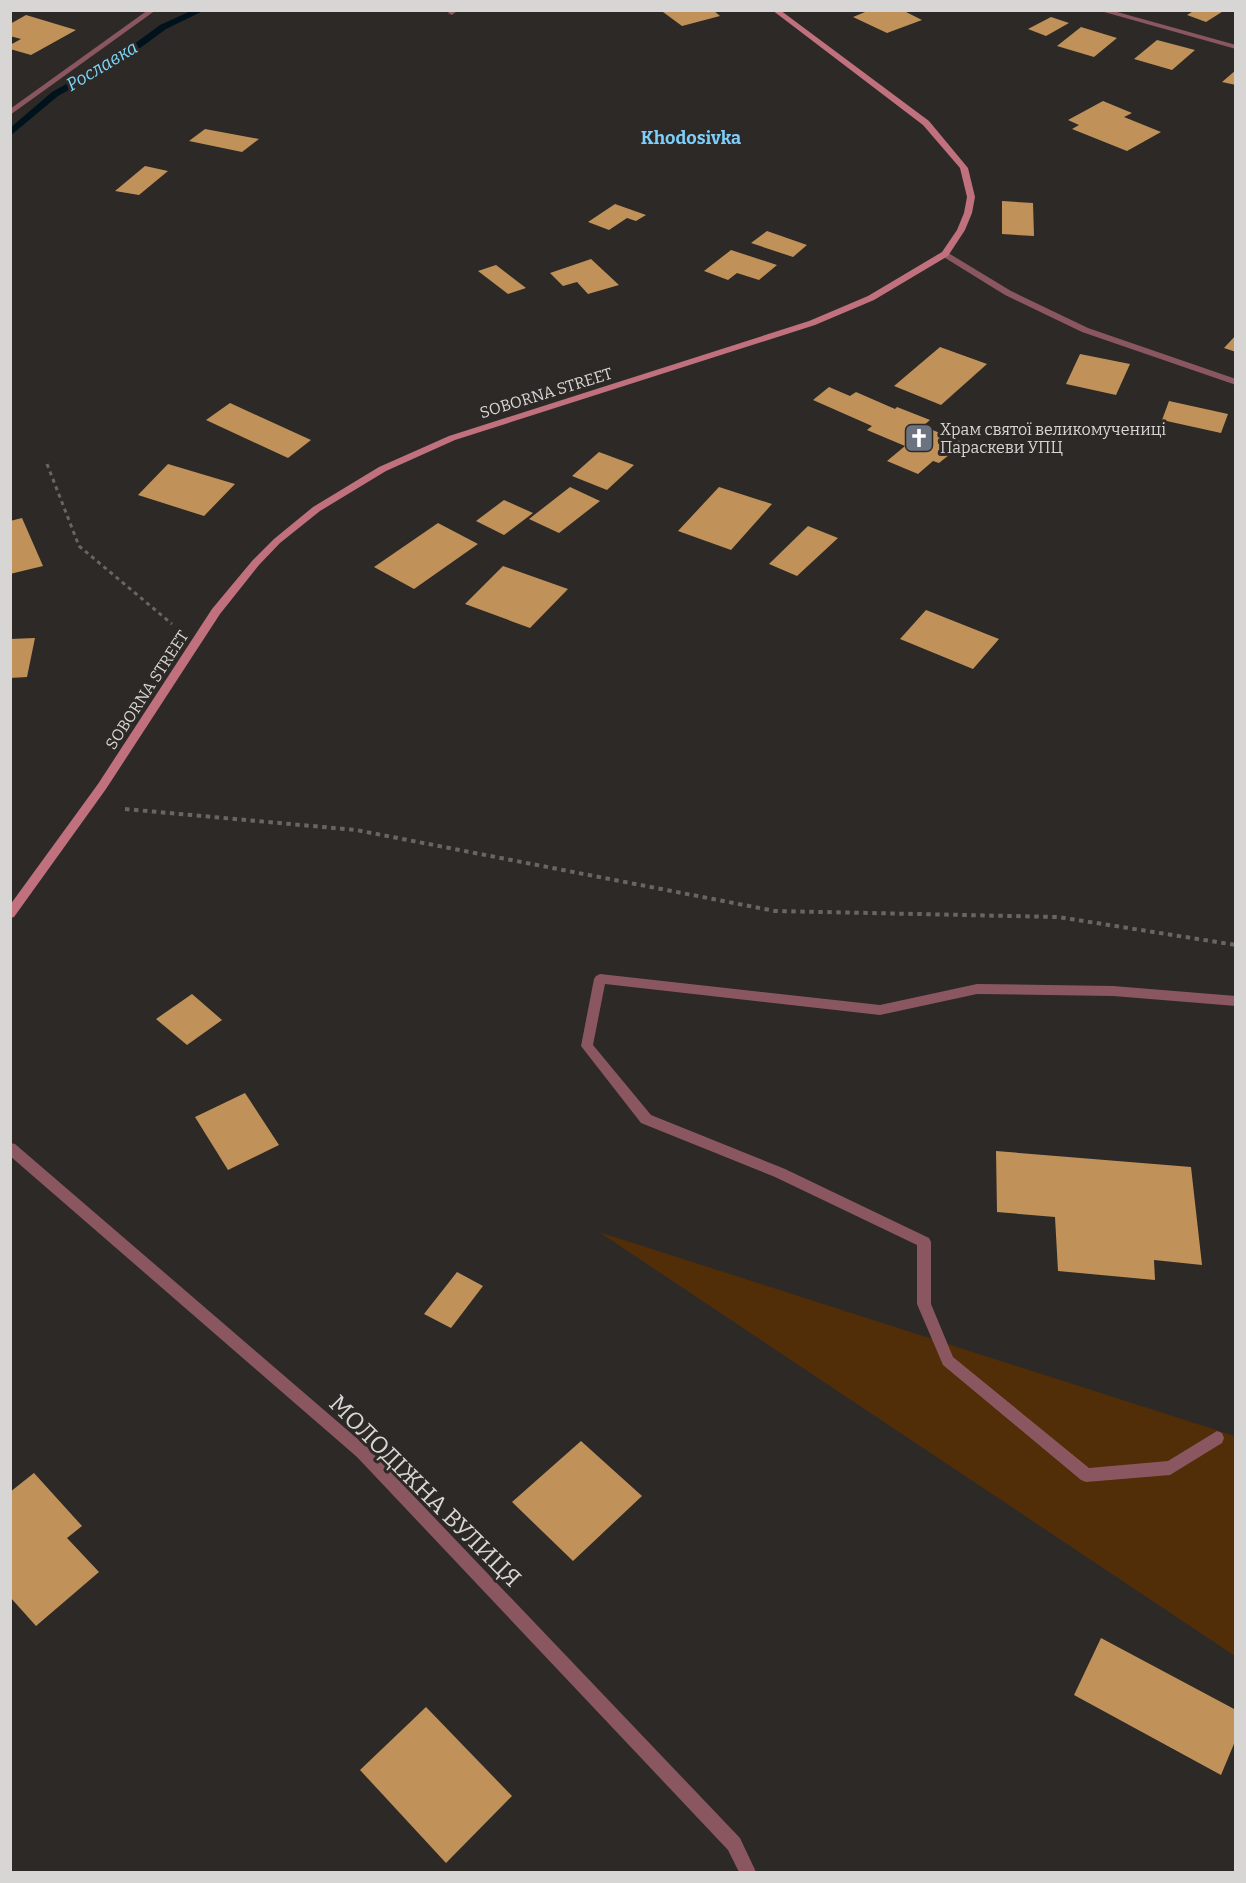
<svg xmlns="http://www.w3.org/2000/svg" width="1246" height="1883" font-family="Bitter,serif">
<rect width="100%" height="100%" fill="#2c2926"/>
<path fill="#512d08" d="M599,1232L1235,1436V1656Z"/>
<g fill="none" stroke-linecap="round" stroke-linejoin="round">
<path fill="#00131c" fill-rule="evenodd" d="M193,10H205L166,29L128,57L58,96L10,136V128L52,92L122,53L160,25Z"/>
</g>
<g fill="#c0925a">
<path d="M667,10H713L720,16L682,26L663,12Z"/>
<path d="M870,10H902L922,20L887,33L853,17Z"/>
<path d="M1195,10H1225L1206,22L1187,15Z"/>
<path d="M26,15L76,30L31,55L10,49V45L21,39L10,36V24Z"/>
<path d="M1051,17L1069,23L1046,36L1028,29Z"/>
<path d="M1081,27L1117,38L1094,57L1057,46Z"/>
<path d="M1157,40L1195,50L1172,70L1134,59Z"/>
<path d="M1236,70V85L1222,82Z"/>
<path d="M1103,101L1132,113L1124,117L1161,132L1127,151L1072,129L1079,125L1068,120Z"/>
<path d="M205,129L259,139L242,152L189,141Z"/>
<path d="M145,166L168,171L139,195L115,191Z"/>
<path d="M1002,201L1033,203L1034,236L1002,234Z"/>
<path d="M615,204L646,215L636,221L627,218L609,230L588,222Z"/>
<path d="M767,231L807,245L793,257L751,243Z"/>
<path d="M731,250L777,265L759,280L737,273L728,280L704,271Z"/>
<path d="M591,259L619,285L588,294L577,282L563,286L550,273Z"/>
<path d="M496,265L526,288L508,294L478,271Z"/>
<path d="M1236,335V352L1224,348Z"/>
<path d="M940,347L987,364L941,405L894,386Z"/>
<path d="M1080,354L1130,364L1116,395L1066,384Z"/>
<path d="M829,387L850,396L856,392L895,409L897,407L930,420L923,426L964,443L939,463L933,461L918,474L887,461L905,446L867,430L872,426L813,400Z"/>
<path d="M1169,401L1228,414L1221,433L1162,420Z"/>
<path d="M230,403L311,440L288,458L206,420Z"/>
<path d="M599,452L634,465L607,490L572,476Z"/>
<path d="M168,464L235,484L204,516L138,495Z"/>
<path d="M570,487L600,501L559,533L529,519Z"/>
<path d="M719,487L772,504L731,550L678,531Z"/>
<path d="M504,500L533,513L504,535L476,521Z"/>
<path d="M22,518L43,566L10,574V521Z"/>
<path d="M438,523L478,544L414,589L374,567Z"/>
<path d="M808,526L838,538L797,576L769,564Z"/>
<path d="M503,566L568,589L530,628L465,604Z"/>
<path d="M926,610L999,639L973,669L900,639Z"/>
<path d="M35,638L27,677L10,678V639Z"/>
<path d="M192,994L222,1020L187,1045L156,1019Z"/>
<path d="M245,1093L279,1145L228,1170L195,1117Z"/>
<path d="M996,1151L1191,1167L1202,1265L1154,1260L1155,1280L1058,1271L1055,1217L997,1212Z"/>
<path d="M457,1272L483,1286L451,1328L424,1314Z"/>
<path d="M581,1441L642,1496L573,1561L512,1502Z"/>
<path d="M34,1473L82,1526L67,1538L99,1572L36,1626L10,1597V1492Z"/>
<path d="M1101,1638L1236,1710V1739L1221,1775L1074,1695Z"/>
<path d="M426,1707L512,1796L446,1863L360,1770Z"/>
</g>
<g fill="none" stroke-linecap="round" stroke-linejoin="round">
<path stroke="#686563" stroke-width="3" stroke-dasharray="4 4" stroke-linecap="butt" d="M47,464L79,546L172,624"/>
<path stroke="#686563" stroke-width="4" stroke-dasharray="4.5 4.5" stroke-linecap="butt" d="M125,809L356,830L775,911L1058,917L1236,945"/>
<path fill="#8a5760" fill-rule="evenodd" d="M600,974L880,1005L977,984L1113,986L1236,996V1006L1113,996L977,994L880,1015L605,984L593,1045L651,1115L785,1169L929,1238L931,1242V1304L953,1357L1089,1468L1168,1461L1217,1431L1222,1433L1224,1438L1222,1443L1170,1475L1086,1482L1081,1480L943,1365L917,1304V1245L775,1177L641,1123L581,1046L594,979L596,976Z"/>
<g fill="#8a5760" fill-rule="evenodd">
<path d="M148,10H156L10,115V109Z"/>
<path d="M451,10H458L452,15L448,13Z"/>
<path d="M1097,10H1110L1236,45V49Z"/>
<path d="M945,251L1011,291L1088,328L1236,379V385L1082,332L1005,295L942,256L941,254Z"/>
<path d="M10,1143L15,1144L367,1447L740,1838L756,1872H739L728,1850L357,1457L10,1156Z"/>
</g>
<path fill="#c1707e" fill-rule="evenodd" d="M772,10H780L929,121L968,168L975,197L972,213L965,230L948,256L874,300L815,325L455,440L386,471L320,511L280,543L259,565L220,614L106,789L14,917L10,918V905L98,784L212,609L252,561L274,539L313,507L379,467L449,436L809,321L868,296L942,252L957,230L964,213L967,197L960,168L923,125Z"/>
</g>
<defs>
<g id="church-square" transform="scale(1.5)"><rect x="-9" y="-9" width="18" height="18" rx="4" fill="#6b7280" stroke="#2c2926"/><path d="M-1.2-6h2.4v3.5h3.3v2.4h-3.3V6h-2.4V-.1h-3.3v-2.4h3.3Z" fill="#fff"/></g>
</defs>
<g fill-rule="evenodd">
<use href="#church-square" x="919" y="438"/>
</g>
<g text-anchor="middle" dominant-baseline="central" stroke-width="6" stroke-linejoin="round" paint-order="stroke">
<g font-size="16" fill="#d8d6d4" stroke="#2c2926">
<text transform="translate(546 393) rotate(-17)">SOBORNA STREET</text>
<text transform="translate(147 690) rotate(-57)">SOBORNA STREET</text>
</g>
<g font-size="16" fill="#d8d6d4" stroke="#2c2926" text-anchor="start">
<text x="940" y="429">Храм святої великомучениці<tspan x="940" dy="18">Параскеви УПЦ</tspan></text>
</g>
<g font-size="18" font-style="italic" fill="#7fd6f9" stroke="#2c2926">
<text transform="translate(102 66) rotate(-31)">Рославка</text>
</g>
<g font-size="18" font-weight="bold" fill="#7ecefa" stroke="#2c2926">
<text x="691" y="138">Khodosivka</text>
</g>
<g font-size="24" fill="#d8d6d4" stroke="#2c2926">
<text transform="translate(425 1491) rotate(45)">МОЛОДІЖНА ВУЛИЦЯ</text>
</g>
</g>
<rect width="1246" height="1883" fill="none" stroke="#d8d6d4" stroke-width="24"/>
</svg>
